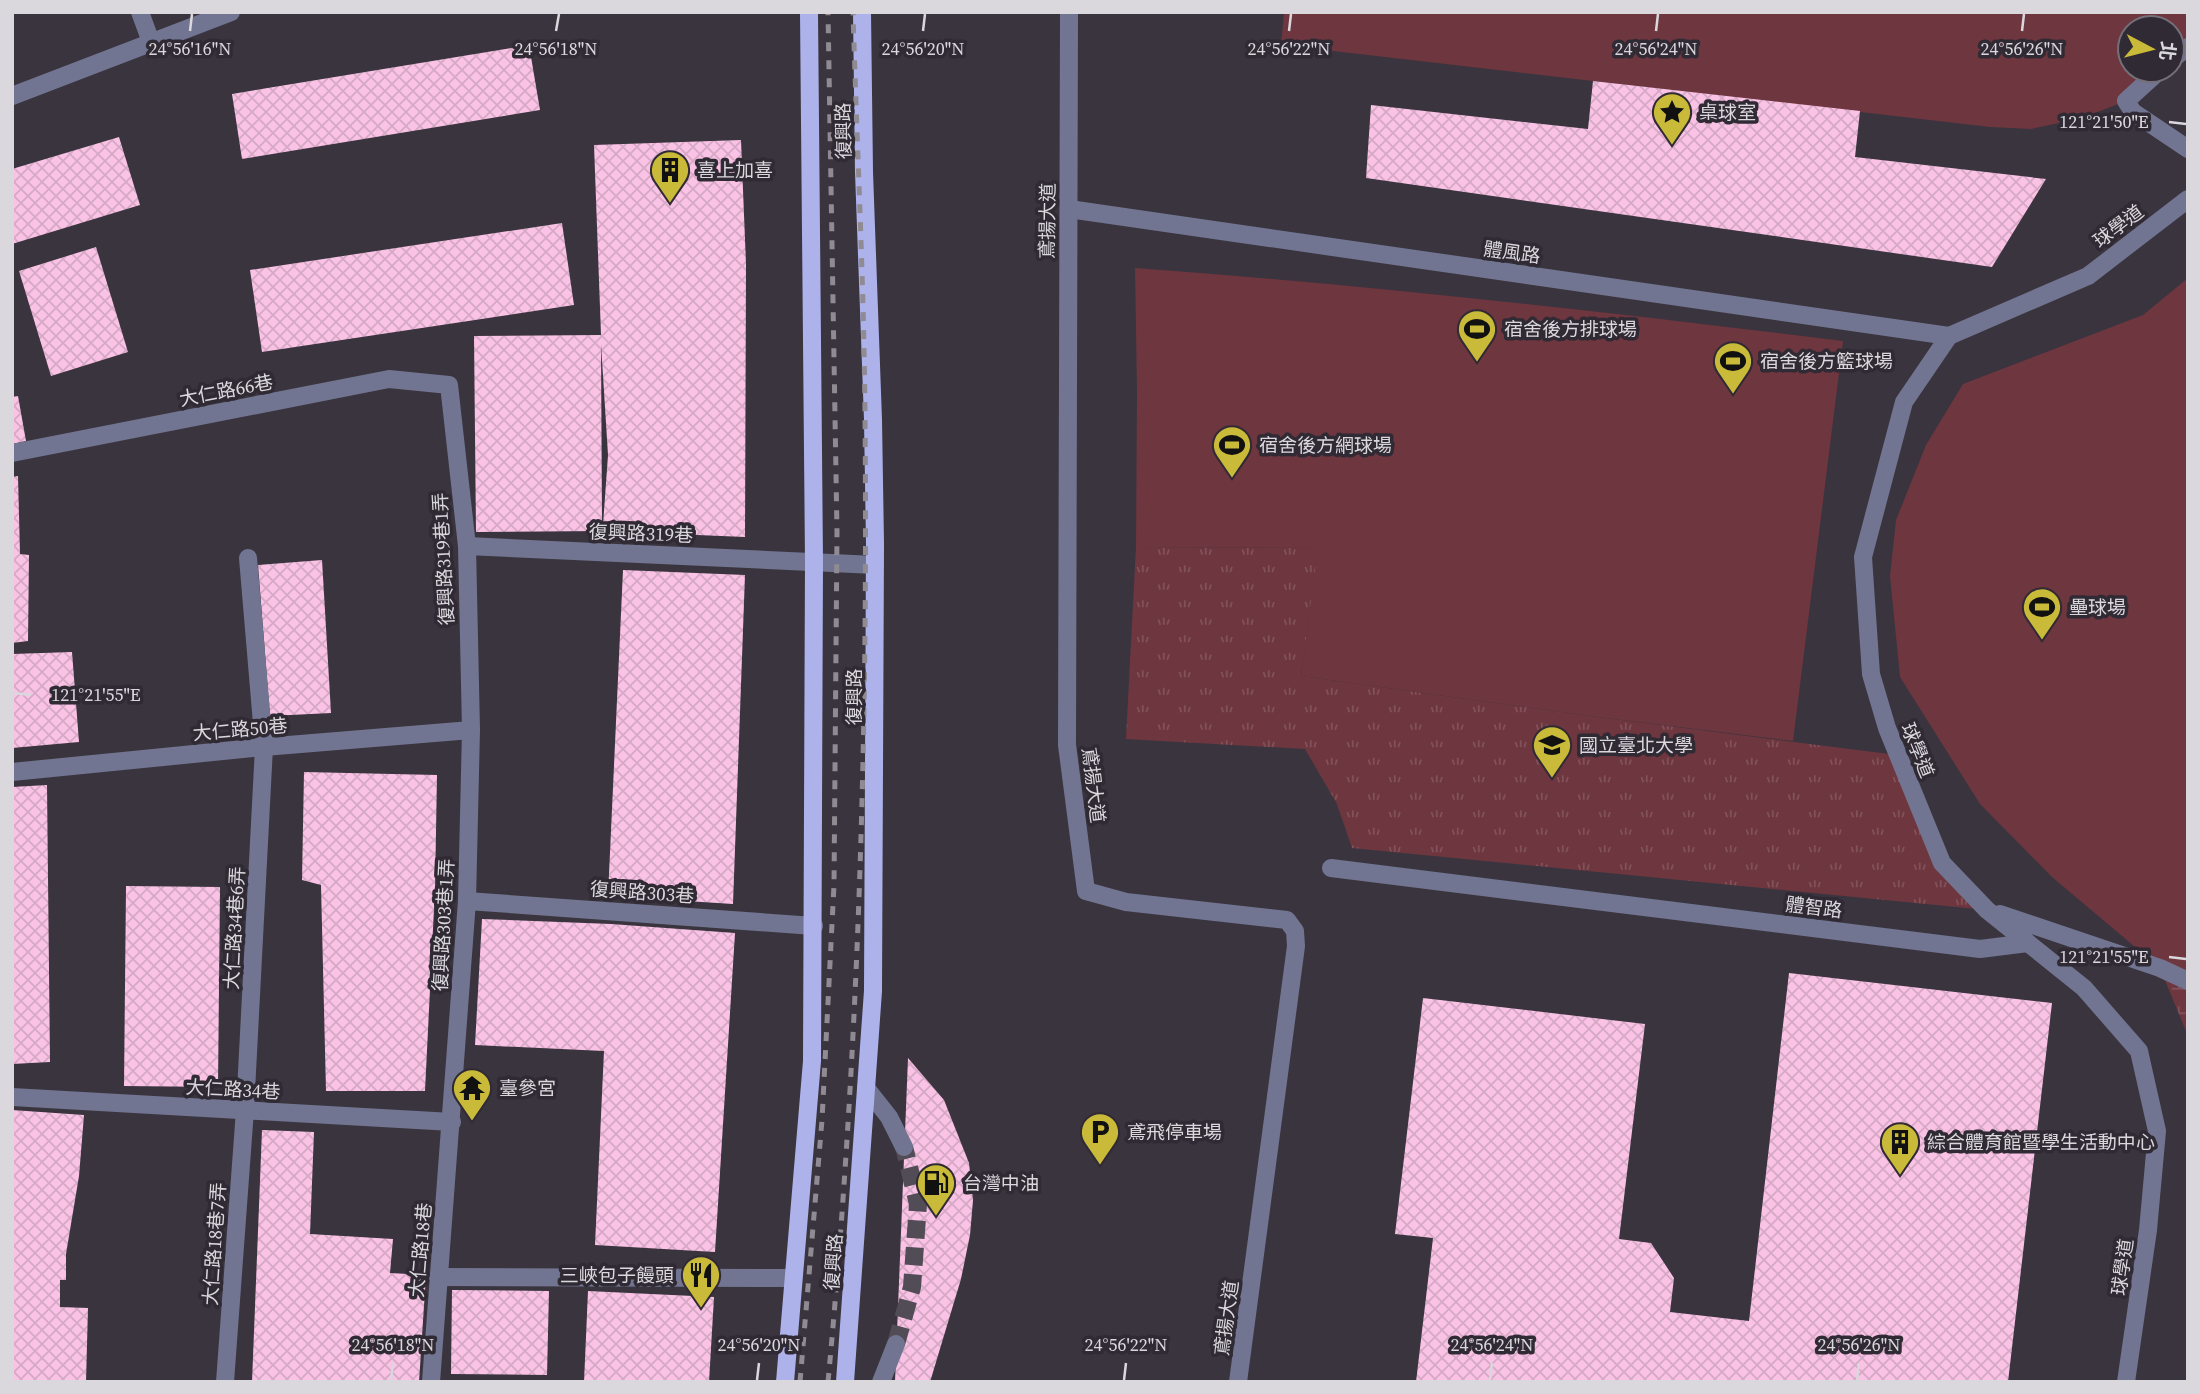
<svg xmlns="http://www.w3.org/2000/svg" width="2200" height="1394" font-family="'Source Serif 4','Noto Sans TC',serif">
<defs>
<pattern id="grass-tufts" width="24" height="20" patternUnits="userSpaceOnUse" patternTransform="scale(1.75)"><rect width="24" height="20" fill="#6e363f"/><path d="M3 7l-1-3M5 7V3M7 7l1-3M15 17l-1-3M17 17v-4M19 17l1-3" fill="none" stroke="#82525a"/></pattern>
<pattern id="wetland-marsh" width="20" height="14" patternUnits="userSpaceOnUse" patternTransform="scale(1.75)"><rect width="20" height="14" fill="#6e363f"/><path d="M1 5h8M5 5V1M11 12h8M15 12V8" fill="none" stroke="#82525a"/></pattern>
<pattern id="building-cross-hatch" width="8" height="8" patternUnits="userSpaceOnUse" patternTransform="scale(1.75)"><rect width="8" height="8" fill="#fac3e6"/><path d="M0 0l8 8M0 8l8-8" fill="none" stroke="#d5a9c5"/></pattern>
</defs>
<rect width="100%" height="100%" fill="#3a343e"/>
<path fill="url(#grass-tufts)" d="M1136,547L1319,548L1301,676L1590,716L1897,755L1942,863L1987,910L1352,848L1337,804L1305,749L1126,739Z"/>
<path fill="url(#wetland-marsh)" d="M2160,968L2188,981V1036Z"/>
<g fill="#6e363f">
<path d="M1284,12H2188V41L2172,59V28H2130V70H2160L2126,101L2082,118L2031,129L1990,127L1281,45Z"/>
<path d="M1135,268C1371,285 1607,312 1843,341L1793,741L1590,716L1301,676L1318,548L1136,547L1137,391Z"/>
<path d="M2188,278V981L2160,968L2052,877L1980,804L1900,677L1890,576L1896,520L1926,445L1963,384L2143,315Z"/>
</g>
<g fill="url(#building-cross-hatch)" fill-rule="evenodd">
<path d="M529,45L540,110L242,159L232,94Z"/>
<path d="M1593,81L1860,111L1855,157L2046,179L1992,267L1366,178L1371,105L1588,129Z"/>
<path d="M119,137L140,205L12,244V169Z"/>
<path d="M741,140L746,264L745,537L602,531L476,532L474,336L601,335L594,145ZM601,344L608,455L603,525H602Z"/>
<path d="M562,223L574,305L262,352L250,270Z"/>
<path d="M96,247L128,352L51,376L19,271Z"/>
<path d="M18,396L26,441L12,444V397Z"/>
<path d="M18,476L20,554L29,555L28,641L12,643V477Z"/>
<path d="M322,560L331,713L270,716L258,565Z"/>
<path d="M623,570L745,575L733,904L608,896Z"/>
<path d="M72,652L79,742L12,748V654Z"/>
<path d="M304,772L437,775L435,888L425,1091H326L321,885L302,880Z"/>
<path d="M47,785L50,1062L12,1064V787Z"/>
<path d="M126,886L220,887L218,1087L124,1086Z"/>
<path d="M482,919L611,924L735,933L715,1252L595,1245L604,1051L475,1045Z"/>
<path d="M1789,973L2052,1003L2008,1382H1416L1433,1238L1395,1234L1423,998L1645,1024L1619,1239L1651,1243L1674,1278L1670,1312L1749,1321Z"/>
<path d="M908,1058L944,1100L969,1163L973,1200L970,1235L961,1279L930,1382H895Z"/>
<path d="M12,1110L84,1115L79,1176L66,1254V1280H60V1307L88,1308L86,1382H12Z"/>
<path d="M262,1130L314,1132L310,1234L393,1239L390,1273L426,1275L419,1382H252Z"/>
<path d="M452,1290L549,1291L547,1375L451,1374Z"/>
<path d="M588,1291L714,1297L709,1382H584Z"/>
</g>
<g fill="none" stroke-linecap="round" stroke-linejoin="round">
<path stroke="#524c56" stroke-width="18" stroke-dasharray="18 9" stroke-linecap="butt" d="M896,1344L912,1287L918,1204L904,1147"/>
<g stroke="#727591" stroke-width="18">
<path d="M140,12L151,42"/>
<path d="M1069,12L1067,745L1086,891L1126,902L1287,920L1295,931L1296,946L1238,1382"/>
<path d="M2172,59L2188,47"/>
<path d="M2160,70L2126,101L2133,112L2188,149"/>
<path d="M12,96L231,12"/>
<path d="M1069,209L1949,336"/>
<path d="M12,453L389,379L449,385L467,546L471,730L467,901L431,1382"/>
<path d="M467,546L875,565"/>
<path d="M12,772L264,747L471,730"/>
<path d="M1331,868L1980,949L2028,943L2023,939"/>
<path d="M467,901L814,926"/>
<path d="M2000,914L2160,968L2188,981"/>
<path d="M866,1088L889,1117L904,1147"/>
<path d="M12,1097L452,1122"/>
<path d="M438,1277L793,1278"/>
<path d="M225,1382L245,1110L264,747L248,558"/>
<path d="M881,1382L896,1344"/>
<path d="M2126,1382L2148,1230L2157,1131L2139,1051L2084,988L1987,910L1942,863L1887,728L1871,674L1863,557L1904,402L1949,336L2088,276L2188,199"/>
</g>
<g stroke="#adb2eb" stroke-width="18">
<path d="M785,1382L812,1061L814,561L809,12"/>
<path d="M845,1382L873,991L875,544L873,420L864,172L862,12"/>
</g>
<g stroke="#908b93" stroke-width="5" stroke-dasharray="9 9" stroke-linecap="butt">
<path d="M800,1382L822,1120L834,885L837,532L828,12"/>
<path d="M828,1382C858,1062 868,740 865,418C864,283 857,148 853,12"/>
</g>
</g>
<path fill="none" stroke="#dad7dd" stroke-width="2.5" d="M190,31L192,14M556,31L559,14M923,31L925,14M1289,31L1291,14M1656,31L1658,14M2022,31L2024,14M2169,122L2186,124M14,693L31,695M2169,957L2186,959M391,1380L393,1363M757,1380L759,1363M1124,1380L1126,1363M1490,1380L1492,1363M1857,1380L1859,1363"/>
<defs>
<g id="sight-pin" transform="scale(2.0125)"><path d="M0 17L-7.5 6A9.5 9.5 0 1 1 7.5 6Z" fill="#caba39" stroke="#302a34"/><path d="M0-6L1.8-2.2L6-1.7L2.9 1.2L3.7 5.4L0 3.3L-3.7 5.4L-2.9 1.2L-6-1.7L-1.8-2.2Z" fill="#111"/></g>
<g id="building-pin" transform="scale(2.0125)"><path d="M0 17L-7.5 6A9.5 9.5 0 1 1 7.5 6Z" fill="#caba39" stroke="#302a34"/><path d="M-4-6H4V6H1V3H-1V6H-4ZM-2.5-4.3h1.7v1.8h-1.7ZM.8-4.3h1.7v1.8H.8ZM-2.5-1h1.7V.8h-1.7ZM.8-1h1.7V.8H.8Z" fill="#111"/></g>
<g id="stadium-pin" transform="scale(2.0125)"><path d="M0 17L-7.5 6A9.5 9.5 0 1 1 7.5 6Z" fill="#caba39" stroke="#302a34"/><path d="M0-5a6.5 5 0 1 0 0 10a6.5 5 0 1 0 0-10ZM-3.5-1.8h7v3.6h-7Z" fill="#111"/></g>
<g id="university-pin" transform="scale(2.0125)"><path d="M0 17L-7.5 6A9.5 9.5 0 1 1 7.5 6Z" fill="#caba39" stroke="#302a34"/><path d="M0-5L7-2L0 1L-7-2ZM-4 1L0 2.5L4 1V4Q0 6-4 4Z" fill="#111"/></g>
<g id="temple-pin" transform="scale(2.0125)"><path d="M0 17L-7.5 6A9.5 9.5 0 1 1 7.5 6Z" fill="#caba39" stroke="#302a34"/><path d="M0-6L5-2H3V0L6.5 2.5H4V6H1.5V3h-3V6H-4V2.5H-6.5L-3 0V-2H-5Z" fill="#111"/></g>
<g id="parking-pin" transform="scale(2.0125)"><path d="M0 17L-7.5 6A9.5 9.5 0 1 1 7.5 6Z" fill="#caba39" stroke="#302a34"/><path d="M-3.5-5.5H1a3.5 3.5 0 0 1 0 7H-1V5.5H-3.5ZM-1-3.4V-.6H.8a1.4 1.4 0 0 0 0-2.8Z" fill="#111"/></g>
<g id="fuel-pin" transform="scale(2.0125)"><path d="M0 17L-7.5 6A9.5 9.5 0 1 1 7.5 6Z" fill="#caba39" stroke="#302a34"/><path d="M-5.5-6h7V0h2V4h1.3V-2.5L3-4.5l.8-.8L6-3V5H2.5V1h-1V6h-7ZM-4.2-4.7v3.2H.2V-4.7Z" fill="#111"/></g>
<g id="restaurant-pin" transform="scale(2.0125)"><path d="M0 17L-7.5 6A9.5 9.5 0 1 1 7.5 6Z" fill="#caba39" stroke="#302a34"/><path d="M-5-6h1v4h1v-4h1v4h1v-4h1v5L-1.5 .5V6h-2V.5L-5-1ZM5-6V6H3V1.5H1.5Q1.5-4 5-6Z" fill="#111"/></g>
</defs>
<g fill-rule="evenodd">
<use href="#sight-pin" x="1672" y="112"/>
<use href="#building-pin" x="670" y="170"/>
<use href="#stadium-pin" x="1477" y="329"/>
<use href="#stadium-pin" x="1733" y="361"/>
<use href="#stadium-pin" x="1232" y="445"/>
<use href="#stadium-pin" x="2042" y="607"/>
<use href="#university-pin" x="1552" y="745"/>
<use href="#temple-pin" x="472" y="1088"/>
<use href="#parking-pin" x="1100" y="1132"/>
<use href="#building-pin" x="1900" y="1142"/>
<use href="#fuel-pin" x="936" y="1183"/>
<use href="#restaurant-pin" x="701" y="1275"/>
</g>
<g text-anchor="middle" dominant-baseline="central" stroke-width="7" stroke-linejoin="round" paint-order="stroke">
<g font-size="19" fill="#dad7dd" stroke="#302a34" text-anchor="start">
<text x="1699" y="112">桌球室</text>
<text x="697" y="170">喜上加喜</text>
<text x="1504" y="329">宿舍後方排球場</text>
<text x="1760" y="361">宿舍後方籃球場</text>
<text x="1259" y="445">宿舍後方網球場</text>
<text x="2069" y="607">壘球場</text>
<text x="1579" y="745">國立臺北大學</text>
<text x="499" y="1088">臺參宮</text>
<text x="1127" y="1132">鳶飛停車場</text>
<text x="1927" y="1142">綜合體育館暨學生活動中心</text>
<text x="963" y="1183">台灣中油</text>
<text x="674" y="1275" text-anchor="end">三峽包子饅頭</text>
</g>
<g font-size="19" fill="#dad7dd" stroke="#302a34">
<text transform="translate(843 131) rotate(-91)">復興路</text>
<text transform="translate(1047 221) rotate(-89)">鳶揚大道</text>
<text transform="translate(2118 226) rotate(-37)">球學道</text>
<text transform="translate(1512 252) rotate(8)">體風路</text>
<text transform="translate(226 390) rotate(-11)">大仁路66巷</text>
<text transform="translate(641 533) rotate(2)">復興路319巷</text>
<text transform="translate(443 559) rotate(-93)">復興路319巷1弄</text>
<text transform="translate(854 697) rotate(-90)">復興路</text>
<text transform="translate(240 729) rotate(-5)">大仁路50巷</text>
<text transform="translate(1918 750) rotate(68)">球學道</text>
<text transform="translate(1094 785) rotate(83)">鳶揚大道</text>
<text transform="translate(642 892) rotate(4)">復興路303巷</text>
<text transform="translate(1814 907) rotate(7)">體智路</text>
<text transform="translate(443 925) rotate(-87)">復興路303巷1弄</text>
<text transform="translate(234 928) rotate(-87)">大仁路34巷6弄</text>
<text transform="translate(233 1089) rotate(3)">大仁路34巷</text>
<text transform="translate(214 1244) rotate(-86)">大仁路18巷7弄</text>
<text transform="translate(420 1250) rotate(-85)">大仁路18巷</text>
<text transform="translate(833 1262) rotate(-86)">復興路</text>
<text transform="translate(2122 1267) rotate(-82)">球學道</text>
<text transform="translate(1226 1318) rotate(-82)">鳶揚大道</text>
</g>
</g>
<g font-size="18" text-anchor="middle" fill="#dad7dd" stroke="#302a34" stroke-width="7" stroke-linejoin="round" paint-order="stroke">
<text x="190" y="55">24°56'16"N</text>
<text x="556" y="55">24°56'18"N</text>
<text x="923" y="55">24°56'20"N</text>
<text x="1289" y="55">24°56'22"N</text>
<text x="1656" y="55">24°56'24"N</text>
<text x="2022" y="55">24°56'26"N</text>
<text x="2104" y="128">121°21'50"E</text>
<text x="96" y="701">121°21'55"E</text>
<text x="2104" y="963">121°21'55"E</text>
<text x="393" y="1351">24°56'18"N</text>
<text x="759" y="1351">24°56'20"N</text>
<text x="1126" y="1351">24°56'22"N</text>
<text x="1492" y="1351">24°56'24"N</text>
<text x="1859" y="1351">24°56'26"N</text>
</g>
<rect width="2200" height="1394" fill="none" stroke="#dad7dd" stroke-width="28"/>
<g transform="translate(2151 49) rotate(97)"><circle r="33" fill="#302a34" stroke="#746f78" stroke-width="2"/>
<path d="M0-5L12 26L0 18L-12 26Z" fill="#caba39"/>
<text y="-10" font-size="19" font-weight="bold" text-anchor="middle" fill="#dad7dd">北</text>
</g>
</svg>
